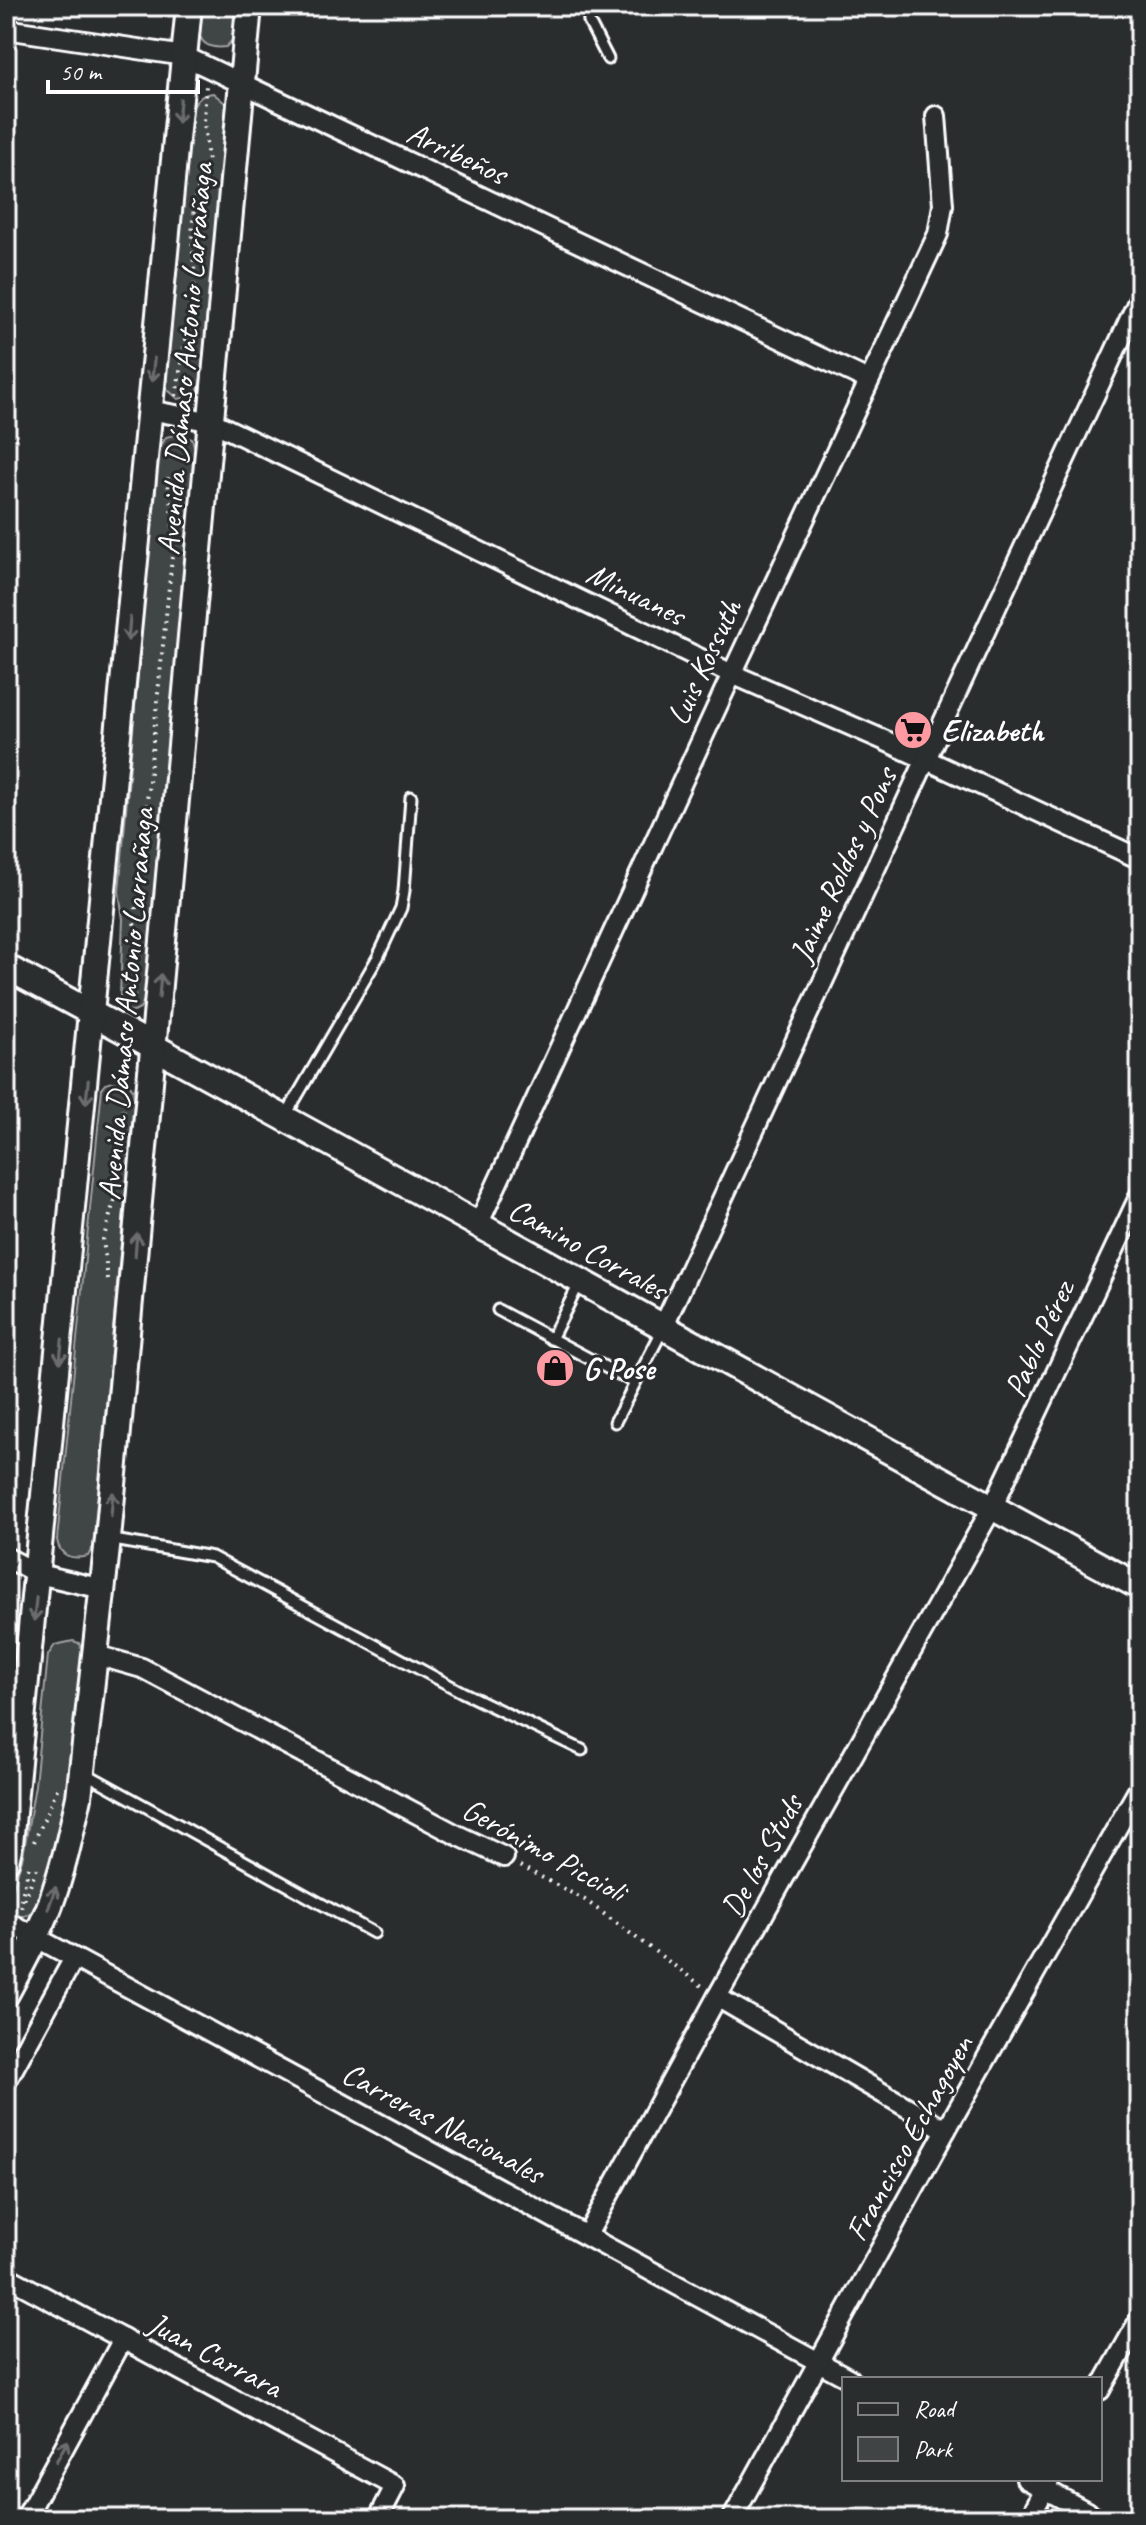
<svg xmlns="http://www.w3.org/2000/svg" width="1146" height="2525" font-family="Caveat,sans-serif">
<rect width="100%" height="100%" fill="#2a2d2e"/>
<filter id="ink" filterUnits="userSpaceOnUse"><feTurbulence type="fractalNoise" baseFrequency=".0125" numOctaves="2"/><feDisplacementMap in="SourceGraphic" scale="16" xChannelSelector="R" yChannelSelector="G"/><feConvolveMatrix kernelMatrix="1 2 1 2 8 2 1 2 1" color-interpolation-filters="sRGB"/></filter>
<g filter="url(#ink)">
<g fill="#414445" stroke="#a0a2a2" stroke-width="2">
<path d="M199,6H240L236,36L226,47C195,51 197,29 199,6Z"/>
<path d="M213,93L225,103L229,112L201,377L198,391L189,397L178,399L167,389L166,374L190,120C193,104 196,95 213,93Z"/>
<path d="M178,434L192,439L195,449L144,1000L140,1009L134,1012L125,1010L120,996L123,919L119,892L156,464L158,452L166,437Z"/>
<path d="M112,1082L129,1084L133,1089L134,1101L93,1547L88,1556C72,1560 60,1557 57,1540L102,1088L105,1084Z"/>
<path d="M73,1641L79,1643L84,1658L74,1764L54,1852L37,1907L27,1915L18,1917L11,1911L10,1897L23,1856L35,1785L48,1655L55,1645Z"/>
</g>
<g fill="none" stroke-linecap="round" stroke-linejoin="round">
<g stroke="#fff" stroke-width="15">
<g id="lane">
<path d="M588,6L589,22L608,59"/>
<path d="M286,1115L378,957L401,908L404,891L411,797"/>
<path d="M498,1310L635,1383"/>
<path d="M551,1339L580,1282"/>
<path d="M615,1422L663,1329"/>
<path d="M108,1539L212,1557L462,1692L582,1750"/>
<path d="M85,1773L374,1933"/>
</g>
</g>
<g stroke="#fff" stroke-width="24">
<g id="street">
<path d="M6,29L184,56L868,380"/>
<path d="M149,410L213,422L732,674L886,741L1140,859"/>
<path d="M478,1225L732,674L938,234L943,205L936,116"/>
<path d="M663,1327L1140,297"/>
<path d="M6,1557L38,1574L103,1589"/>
<path d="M96,1655L142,1668L455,1834L504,1857"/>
<path d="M6,1921L850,2379"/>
<path d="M717,1997L946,2130"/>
<path d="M6,2082L74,1958"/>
<path d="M587,2235L717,1997L992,1508L1140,1195"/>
<path d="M6,2276L395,2486L378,2519"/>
<path d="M1100,2390L1140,2319"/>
<path d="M1026,2479L1100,2519"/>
<path d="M25,2519L123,2339"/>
<path d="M732,2519L946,2130L1140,1787"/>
<path d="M1029,2519L1049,2481"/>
</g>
</g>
<g stroke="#fff" stroke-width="30">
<g id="secondary">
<path d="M6,967C386,1170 760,1384 1140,1587"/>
<path d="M6,1861L10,1844C74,1232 129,619 189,6"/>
<path d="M6,1994C22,1964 38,1936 50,1905C63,1870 71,1833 79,1797L108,1539L249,6"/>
</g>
</g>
<g stroke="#fff" stroke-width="4" stroke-dasharray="2 6" stroke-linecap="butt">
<path d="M176,396L195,280L192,239L194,201L208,162L204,122L206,85"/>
<path d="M134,997V927L174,538L167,472"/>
<path d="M117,1182L114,1141L124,1109"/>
<path d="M108,1280L103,1240L117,1191"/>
<path d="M34,1842L58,1787"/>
<path d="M520,1866L585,1900L702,1986"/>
<path d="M21,1900L29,1866"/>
<path d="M21,1907L39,1863"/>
</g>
<use href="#lane" stroke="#2a2d2e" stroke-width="9"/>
<use href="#street" stroke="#2a2d2e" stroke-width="18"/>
<use href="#secondary" stroke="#2a2d2e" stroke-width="24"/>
</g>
<defs><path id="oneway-shaft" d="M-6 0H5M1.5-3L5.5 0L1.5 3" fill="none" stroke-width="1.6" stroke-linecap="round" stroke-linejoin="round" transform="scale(2)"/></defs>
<g stroke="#6a6c6d">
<use href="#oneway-shaft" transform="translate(179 111) rotate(96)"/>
<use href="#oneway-shaft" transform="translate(153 370) rotate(96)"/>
<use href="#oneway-shaft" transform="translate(129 629) rotate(95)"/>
<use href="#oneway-shaft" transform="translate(160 986) rotate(-85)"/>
<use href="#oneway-shaft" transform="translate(87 1092) rotate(96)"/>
<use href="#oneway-shaft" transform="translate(136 1245) rotate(-85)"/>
<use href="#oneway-shaft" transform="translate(61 1351) rotate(96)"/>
<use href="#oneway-shaft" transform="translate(112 1504) rotate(-85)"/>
<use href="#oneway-shaft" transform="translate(35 1609) rotate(96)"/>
<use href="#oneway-shaft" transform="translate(52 1898) rotate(-71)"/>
<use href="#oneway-shaft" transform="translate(62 2451) rotate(-61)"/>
</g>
</g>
<defs>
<g id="supermarket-disc" transform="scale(2)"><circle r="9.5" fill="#ff9aa2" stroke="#2a2d2e"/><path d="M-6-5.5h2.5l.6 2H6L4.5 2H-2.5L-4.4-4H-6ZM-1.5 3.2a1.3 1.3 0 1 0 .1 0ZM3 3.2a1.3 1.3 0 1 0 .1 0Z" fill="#111"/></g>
<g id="shop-disc" transform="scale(2)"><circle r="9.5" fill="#ff9aa2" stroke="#2a2d2e"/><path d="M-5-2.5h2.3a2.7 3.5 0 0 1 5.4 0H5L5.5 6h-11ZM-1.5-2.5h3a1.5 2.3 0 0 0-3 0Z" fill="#111"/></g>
</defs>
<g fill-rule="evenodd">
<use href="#supermarket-disc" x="913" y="730"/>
<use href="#shop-disc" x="555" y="1368"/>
</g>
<g text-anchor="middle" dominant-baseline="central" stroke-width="6" stroke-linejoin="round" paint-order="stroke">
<g font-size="32" fill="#fff" stroke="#2a2d2e">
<text transform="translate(457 153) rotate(25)">Arribeños</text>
<text transform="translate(185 359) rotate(-85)">Avenida Dámaso Antonio Larrañaga</text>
<text transform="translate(636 594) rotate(26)">Minuanes</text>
<text transform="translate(704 662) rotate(-65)">Luis Kossuth</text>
<text transform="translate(843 865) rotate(-65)">Jaime Roldos y Pons</text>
<text transform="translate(126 1004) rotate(-85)">Avenida Dámaso Antonio Larrañaga</text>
<text transform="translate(588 1249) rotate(29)">Camino Corrales</text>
<text transform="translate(1039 1339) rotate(-65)">Pablo Pérez</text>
<text transform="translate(544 1850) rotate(29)">Gerónimo Piccioli</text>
<text transform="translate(762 1856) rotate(-61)">De los Studs</text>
<text transform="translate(443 2123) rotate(28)">Carreras Nacionales</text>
<text transform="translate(909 2138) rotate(-61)">Francisco Echagoyen</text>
<text transform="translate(215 2355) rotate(28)">Juan Carrara</text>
</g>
<g font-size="32" font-weight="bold" fill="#fff" stroke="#2a2d2e" text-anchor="start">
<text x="941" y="730">Elizabeth</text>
<text x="583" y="1368">G Pose</text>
</g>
</g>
<rect width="1146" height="2525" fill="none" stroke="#2a2d2e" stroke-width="32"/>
<rect x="16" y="16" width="1114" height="2493" fill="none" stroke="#fff" stroke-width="3" filter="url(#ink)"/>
<rect x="842" y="2377" width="260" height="104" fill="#2a2d2e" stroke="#7f8182" stroke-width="2"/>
<rect x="858" y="2403" width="40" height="12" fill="#2a2d2e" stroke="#7f8182" stroke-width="2"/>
<text x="914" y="2417" font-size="24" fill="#ffffff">Road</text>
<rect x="858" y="2437" width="40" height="24" fill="#414445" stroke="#7f8182" stroke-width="2"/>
<text x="914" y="2457" font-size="24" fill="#ffffff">Park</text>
<path d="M48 80v12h150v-12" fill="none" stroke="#ffffff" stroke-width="4"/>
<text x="60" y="80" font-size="24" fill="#ffffff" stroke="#2a2d2e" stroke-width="6" paint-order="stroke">50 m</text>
</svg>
